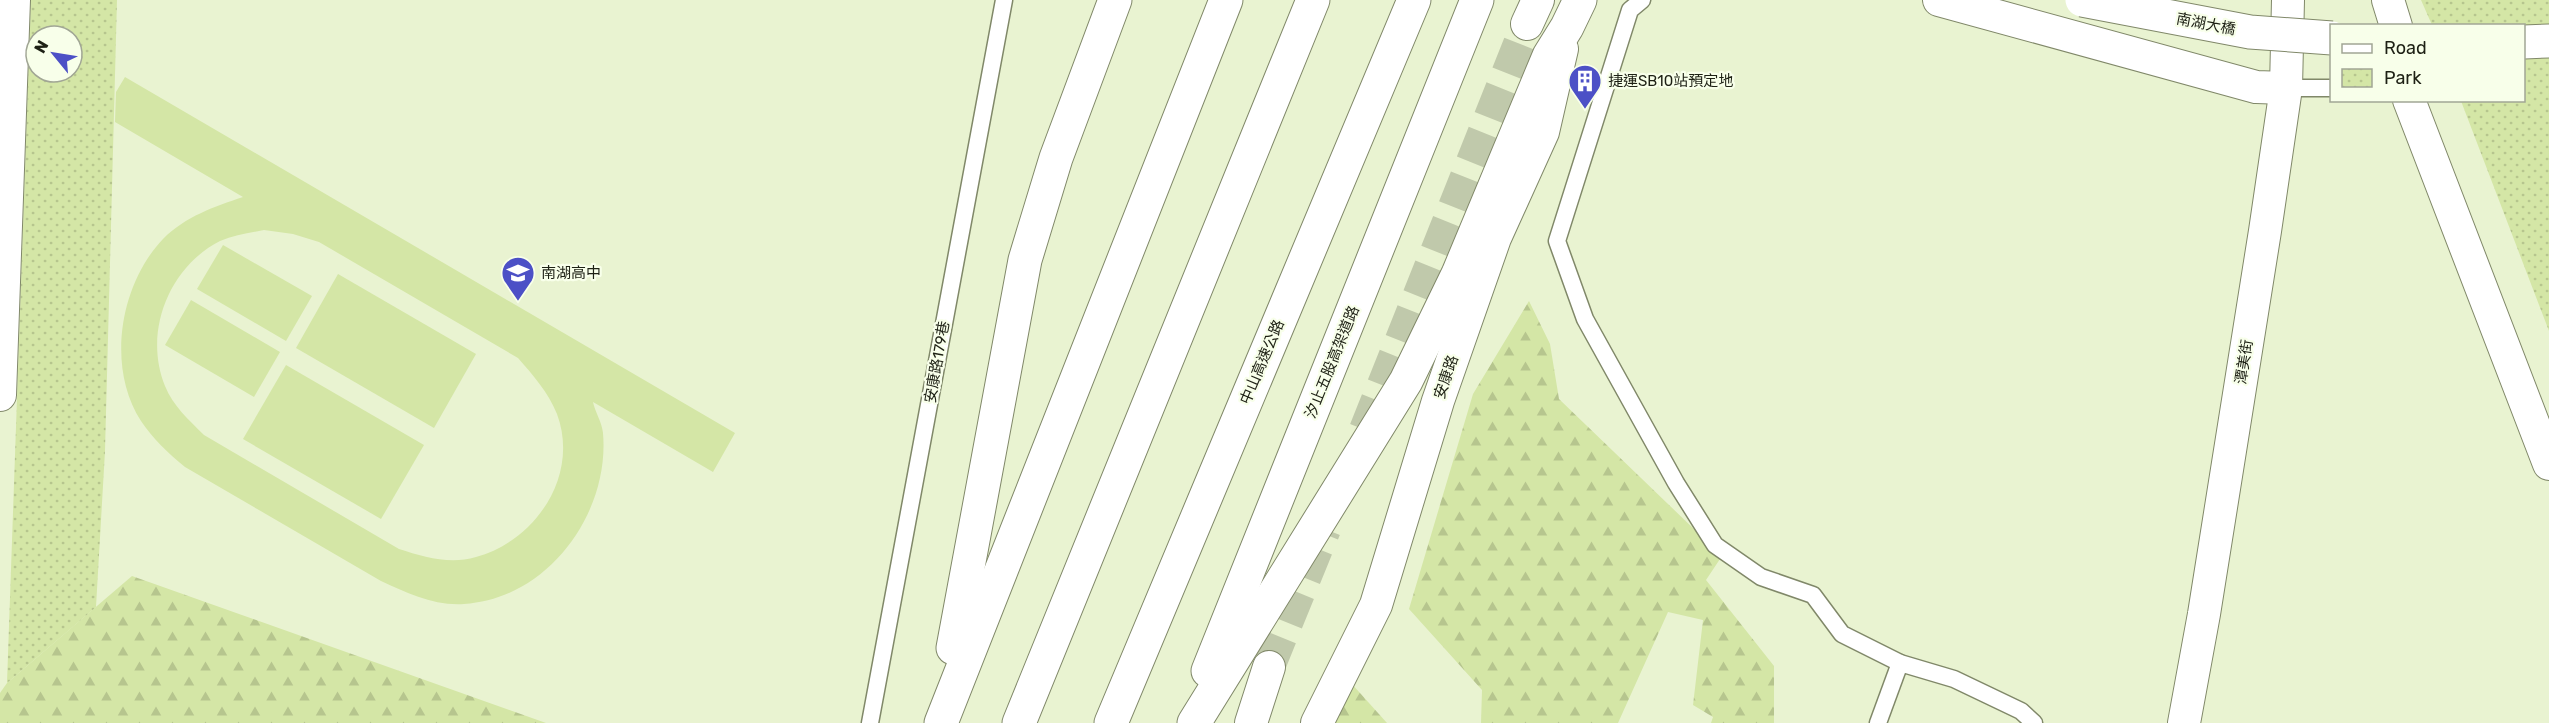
<svg xmlns="http://www.w3.org/2000/svg" width="2549" height="723" font-family="Rubik,'Noto Sans TC',sans-serif">
<defs>
<pattern id="forest-firs" width="22" height="20" patternUnits="userSpaceOnUse" patternTransform="scale(1.5)"><rect width="22" height="20" fill="#d4e6a6"/><path d="M5 1l3.5 6h-7zM16 11l3.5 6h-7z" fill="#b6c58e"/></pattern>
<pattern id="park-dots" width="8" height="8" patternUnits="userSpaceOnUse" patternTransform="scale(1.5)"><rect width="8" height="8" fill="#d4e6a6"/><path d="M2 2h.1M6 6h.1" fill="none" stroke="#b6c58e" stroke-width="1.8" stroke-linecap="round"/></pattern>
</defs>
<rect width="100%" height="100%" fill="#e9f3d1"/>
<g fill="url(#forest-firs)">
<path d="M1529,301L1550,344L1559,399L1722,556L1706,580L1774,666V723H1711L1713,717L1693,705L1703,620L1668,612L1618,723H1481L1482,690L1409,609L1473,394Z"/>
<path d="M132,576L546,723H0V693L7,683Z"/>
<path d="M1351,683L1387,723H1326Z"/>
</g>
<g fill="url(#park-dots)" fill-rule="evenodd">
<path d="M31,0H117L105,451L96,607L7,683ZM36,36H72V72H36Z"/>
<path d="M2421,0H2549V331L2461,101L2524,100V26L2432,25Z"/>
</g>
<g fill="#d4e6a6" fill-rule="evenodd">
<path d="M125,77L735,433L713,472L593,402C595,412 602,422 603,433C610,513 548,599 464,604C434,606 407,593 381,581L185,467C168,453 153,439 141,421C106,367 120,284 163,239C186,216 214,207 243,197L115,122L116,92ZM264,230L293,234L319,242L518,358C533,375 548,392 557,414C580,476 535,541 476,557C450,565 424,557 399,549L204,435C189,420 173,406 165,386C143,332 169,267 220,241C234,235 249,233 264,230Z"/>
<path d="M223,245L312,296L286,341L197,289Z"/>
<path d="M338,274L476,354L434,428L296,348Z"/>
<path d="M191,300L280,352L254,397L165,345Z"/>
<path d="M286,365L424,445L381,519L243,439Z"/>
</g>
<g fill="none" stroke-linecap="round" stroke-linejoin="round">
<g stroke="#c0c9ab" stroke-width="32" stroke-dasharray="32 16" stroke-linecap="butt">
<path d="M1365,430L1527,24"/>
<path d="M1269,667L1325,529"/>
</g>
<g stroke="#808869" stroke-width="19">
<g id="lane">
<path d="M1642,0L1630,10L1557,241L1585,319L1676,483L1715,545L1761,577L1813,595L1842,634L1900,663L1954,679L2021,711L2034,723"/>
<path d="M2286,88H2332"/>
<path d="M870,723L1004,0"/>
<path d="M1878,723L1900,663"/>
</g>
</g>
<g stroke="#808869" stroke-width="34">
<g id="street">
<path d="M1939,0L2256,87L2286,88"/>
<path d="M2388,0L2396,26"/>
<path d="M1527,24L1538,0"/>
<path d="M2409,100L2549,464"/>
<path d="M0,395L14,0"/>
<path d="M1251,723L1269,667"/>
<path d="M1317,723L1376,605L1438,401L1495,238L1543,132L1562,49"/>
<path d="M2184,723L2204,614L2265,231L2286,88L2288,0"/>
</g>
</g>
<g stroke="#808869" stroke-width="35">
<path id="secondary" d="M2524,42L2549,41"/>
</g>
<g stroke="#808869" stroke-width="35">
<g id="highway">
<path d="M953,648L1025,260L1056,158L1115,0"/>
<path d="M1208,671L1477,0"/>
<path d="M941,723L1226,0"/>
<path d="M1019,723L1313,0"/>
<path d="M1111,723L1414,0"/>
<path d="M1194,723L1406,381L1458,274L1549,56L1567,27L1580,0"/>
</g>
</g>
<use href="#lane" stroke="#fff" stroke-width="16"/>
<use href="#street" stroke="#fff" stroke-width="32"/>
<use href="#secondary" stroke="#fff" stroke-width="33"/>
<use href="#highway" stroke="#fff" stroke-width="33"/>
<g stroke="#808869" stroke-width="35" stroke-linecap="butt">
<path id="secondary-bridge" d="M2082,0L2250,32L2332,38"/>
</g>
<use href="#secondary-bridge" stroke="#fff" stroke-width="33"/>
</g>
<defs>
<g id="building-pin" transform="scale(1.725)"><path d="M0 17L-7.5 6A9.5 9.5 0 1 1 7.5 6Z" fill="#4c50c6" stroke="#f8ffea"/><path d="M-4-6H4V6H1V3H-1V6H-4ZM-2.5-4.3h1.7v1.8h-1.7ZM.8-4.3h1.7v1.8H.8ZM-2.5-1h1.7V.8h-1.7ZM.8-1h1.7V.8H.8Z" fill="#fff"/></g>
<g id="school-pin" transform="scale(1.725)"><path d="M0 17L-7.5 6A9.5 9.5 0 1 1 7.5 6Z" fill="#4c50c6" stroke="#f8ffea"/><path d="M0-5L7-2L0 1L-7-2ZM-4 1L0 2.5L4 1V4Q0 6-4 4Z" fill="#fff"/></g>
</defs>
<g fill-rule="evenodd">
<use href="#building-pin" x="1585" y="81"/>
<use href="#school-pin" x="518" y="273"/>
</g>
<g text-anchor="middle" dominant-baseline="central" stroke-width="4.5" stroke-linejoin="round" paint-order="stroke">
<g font-size="15" fill="#1e2115" stroke="#f8ffea">
<text transform="translate(2206 24) rotate(11)">南湖大橋</text>
<text transform="translate(937 362) rotate(-80)">安康路179巷</text>
<text transform="translate(1262 362) rotate(-67)">中山高速公路</text>
<text transform="translate(1332 362) rotate(-68)">汐止五股高架道路</text>
<text transform="translate(2244 362) rotate(-81)">潭美街</text>
<text transform="translate(1446 377) rotate(-71)">安康路</text>
</g>
<g font-size="15" fill="#1e2115" stroke="#f8ffea" text-anchor="start">
<text x="1608" y="81">捷運SB10站預定地</text>
<text x="541" y="273">南湖高中</text>
</g>
</g>
<rect x="2330" y="24" width="195" height="78" fill="#f8ffea" stroke="#a1a695" stroke-width="1.5"/>
<rect x="2342" y="44" width="30" height="9" fill="#ffffff" stroke="#a1a695" stroke-width="1.5"/>
<text x="2384" y="54" font-size="18" fill="#1e2115">Road</text>
<rect x="2342" y="69" width="30" height="18" fill="url(#park-dots)" stroke="#a1a695" stroke-width="1.5"/>
<text x="2384" y="84" font-size="18" fill="#1e2115">Park</text>
<g transform="translate(54 54) rotate(300)"><circle r="28" fill="#f8ffea" stroke="#a1a695" stroke-width="1.5"/>
<path d="M0-4.5L10 22L0 15L-10 22Z" fill="#4c50c6"/>
<text y="-9" font-size="16" font-weight="bold" text-anchor="middle" fill="#1e2115">N</text>
</g>
</svg>
